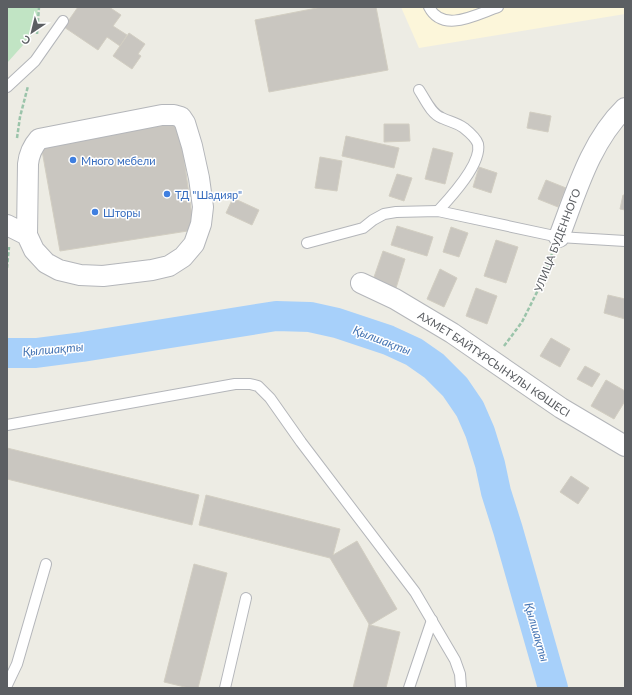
<svg xmlns="http://www.w3.org/2000/svg" width="632" height="695" font-family="Lato,sans-serif">
<rect width="100%" height="100%" fill="#edece4"/>
<path fill="#fcf6da" d="M401,7H625V14L419,48Z"/>
<path fill="#c1e4c4" d="M7,7H38L36,27L32,35L7,63Z"/>
<g fill="none" stroke-linecap="round" stroke-linejoin="round">
<path stroke="#a7d0fa" stroke-width="30" d="M7,353H36L82,347L276,316L310,317L337,323L388,340L414,352L434,366L455,387L470,409L480,432L490,464L496,492L508,530L553,688"/>
</g>
<g fill="#c9c6c0" stroke="#d2cec2">
<path d="M78,7H109L121,15L113,26L127,35L120,46L107,37L98,50L64,27Z"/>
<path d="M322,7H376L388,70L269,92L255,20Z"/>
<path d="M129,33L145,44L138,54L141,56L132,69L113,56Z"/>
<path d="M530,112L551,116L548,132L527,128Z"/>
<path d="M179,123L194,230L60,251L41,145Z"/>
<path d="M384,124H409L410,141L384,142Z"/>
<path d="M346,136L399,148L394,168L342,156Z"/>
<path d="M433,148L453,153L445,184L425,179Z"/>
<path d="M320,157L342,161L337,191L315,188Z"/>
<path d="M479,167L497,173L491,193L473,187Z"/>
<path d="M397,174L412,178L404,201L389,196Z"/>
<path d="M546,180L566,188L558,207L538,199Z"/>
<path d="M623,195H625V210L620,209Z"/>
<path d="M233,198L259,210L252,225L226,213Z"/>
<path d="M397,226L433,237L427,256L391,245Z"/>
<path d="M451,227L468,233L459,257L443,252Z"/>
<path d="M496,240L518,247L506,283L484,276Z"/>
<path d="M383,251L405,259L396,288L373,280Z"/>
<path d="M440,269L457,278L444,307L427,299Z"/>
<path d="M476,288L497,296L487,324L466,316Z"/>
<path d="M608,295L625,299V319L604,313Z"/>
<path d="M551,338L570,349L560,367L540,356Z"/>
<path d="M585,366L600,374L592,387L577,379Z"/>
<path d="M606,380L625,391V401L614,419L591,406Z"/>
<path d="M7,448L199,495L192,525L7,479Z"/>
<path d="M571,476L589,488L578,504L560,492Z"/>
<path d="M206,495L340,529L333,555L357,541L397,609L370,625L400,632L386,688H353L369,624L330,558L199,525Z"/>
<path d="M194,564L227,573L198,688H189L164,682Z"/>
</g>
<g fill="none" stroke-linecap="round" stroke-linejoin="round">
<g stroke="#b4b6ba" stroke-width="12">
<g id="service">
<path d="M429,7C443,34 477,14 498,7"/>
<path d="M7,87L35,61L63,21"/>
<path d="M419,90C425,99 431,114 442,118C450,122 456,122 464,128C469,132 476,138 478,144C482,164 450,198 438,211"/>
<path d="M307,243L363,228L373,220L384,214L396,212L438,211L559,237L625,241"/>
<path d="M7,425L235,384H250L258,386L270,398L301,442L415,592L455,660L460,674L461,688"/>
<path d="M7,685L17,664L46,564"/>
<path d="M225,688L246,598"/>
<path d="M409,688L432,620"/>
</g>
</g>
<g stroke="#b4b6ba" stroke-width="22">
<g id="minor">
<path d="M7,225L27,235L34,250L46,263L59,270L80,275L103,276L152,270L169,266L183,257L194,244L201,224L203,207L199,178L192,146L185,123L181,117L174,115H162L39,139C32,147 29,154 28,164L27,235"/>
<path d="M559,237C576,193 590,142 625,108"/>
<path id="s1" d="M361,283L395,299L452,333L561,408L625,446"/>
</g>
</g>
<g stroke="#9bc4aa" stroke-width="2.5" stroke-dasharray="4 2" stroke-linecap="butt">
<path d="M37,34L39,7"/>
<path d="M17,138L20,117L28,86"/>
<path d="M7,268L9,247"/>
<path d="M504,346L522,322L539,288L552,254"/>
</g>
<use href="#service" stroke="#fff" stroke-width="10"/>
<use href="#minor" stroke="#fff" stroke-width="20"/>
</g>
<g fill="#3f7fe0" stroke="#fff" stroke-width="1.5">
<circle cx="73" cy="160" r="4"/>
<circle cx="167" cy="194" r="4"/>
<circle cx="95" cy="212" r="4"/>
</g>
<g text-anchor="middle" dominant-baseline="central" stroke-width="3" stroke-linejoin="round" paint-order="stroke">
<g font-size="11" fill="#366cbe" stroke="#fff" text-anchor="start">
<text x="81" y="160">Много мебели</text>
<text x="175" y="194">ТД "Шадияр"</text>
<text x="103" y="212">Шторы</text>
</g>
<g font-size="11" fill="#5c5f63" stroke="#fff">
<text transform="translate(557 240) rotate(-69)">УЛИЦА БУДЕННОГО</text>
<text stroke="none"><textPath href="#s1" startOffset="156">АХМЕТ БАЙТҰРСЫНҰЛЫ КӨШЕСІ</textPath></text>
</g>
<g font-size="12" font-style="italic" fill="#4776b4" stroke="#fff">
<text transform="translate(382 340) rotate(21)">Қылшақты</text>
<text transform="translate(53 349) rotate(-5)">Қылшақты</text>
<text transform="translate(537 632) rotate(74)">Қылшақты</text>
</g>
</g>
<rect width="632" height="695" fill="none" stroke="#5c5f63" stroke-width="16"/>
<g transform="translate(32 32) rotate(215)" stroke="#ffffff" stroke-width="3" paint-order="stroke">
<path d="M0-3L7 15L0 10L-7 15Z" fill="#5c5f63"/>
<text y="-6" font-size="11" font-weight="bold" text-anchor="middle" fill="#5c5f63">С</text>
</g>
</svg>
